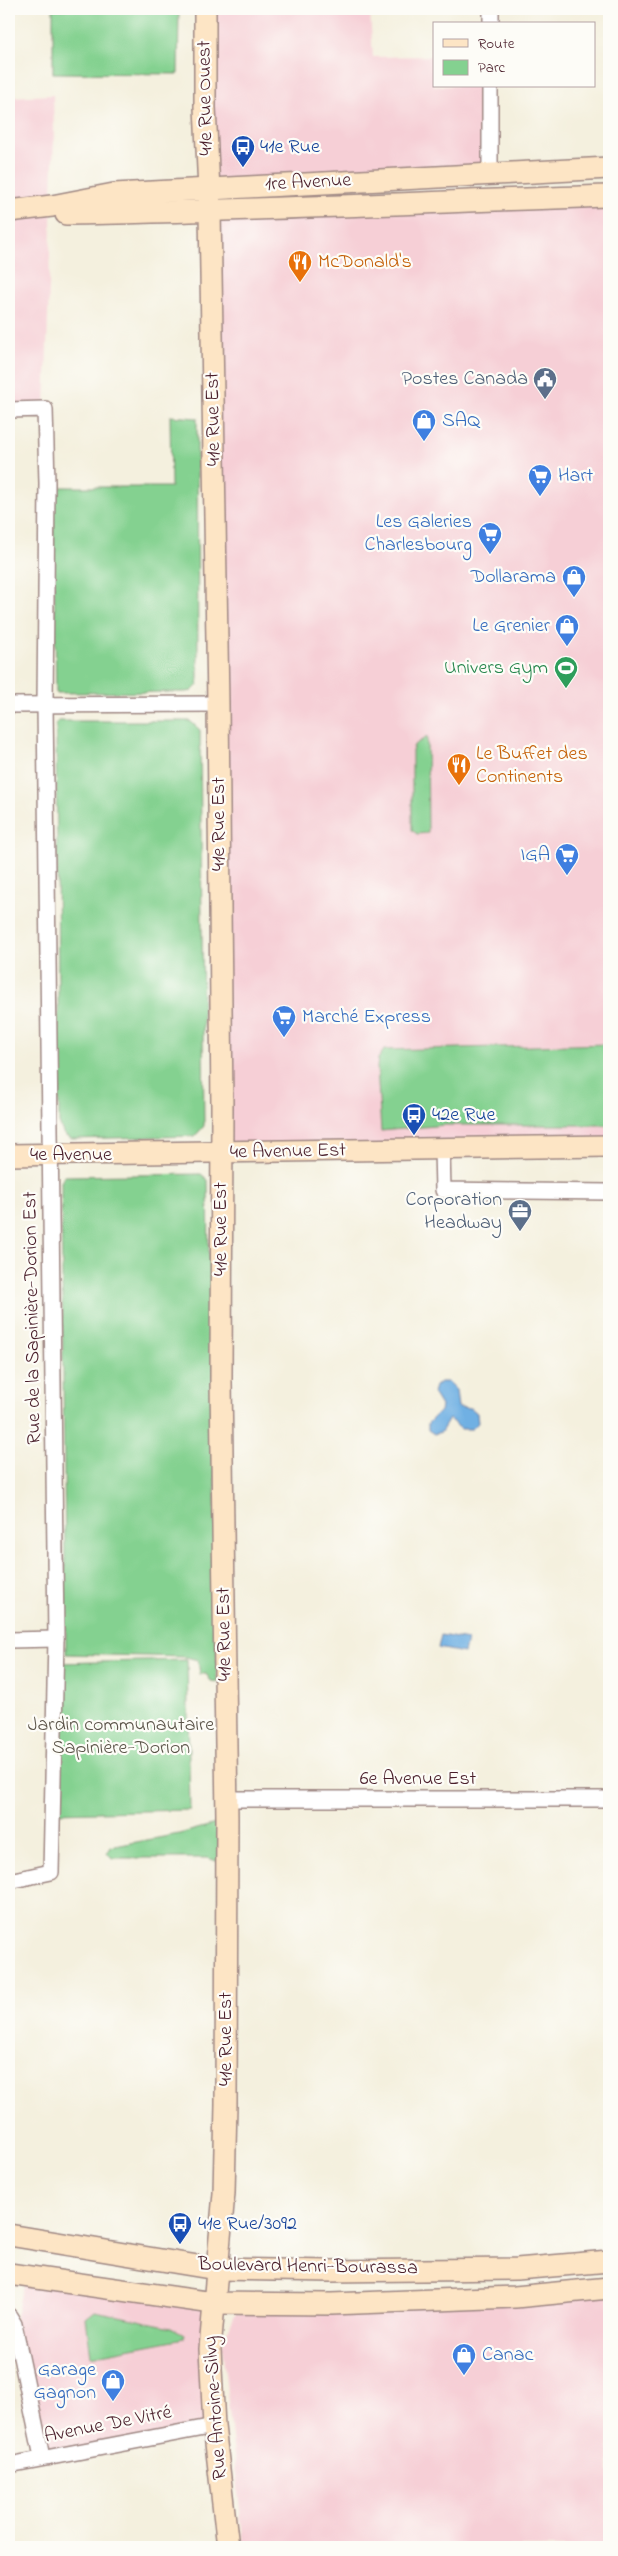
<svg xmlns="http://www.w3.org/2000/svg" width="618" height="2556" font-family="'Indie Flower',sans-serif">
<rect width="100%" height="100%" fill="#fdfcf7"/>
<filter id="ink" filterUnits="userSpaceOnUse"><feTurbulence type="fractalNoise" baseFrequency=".02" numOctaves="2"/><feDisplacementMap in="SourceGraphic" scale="10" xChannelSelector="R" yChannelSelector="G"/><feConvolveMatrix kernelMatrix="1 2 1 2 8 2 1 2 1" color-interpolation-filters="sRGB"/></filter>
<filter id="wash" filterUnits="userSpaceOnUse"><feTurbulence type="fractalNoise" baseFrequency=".0096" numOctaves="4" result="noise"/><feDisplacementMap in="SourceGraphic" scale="20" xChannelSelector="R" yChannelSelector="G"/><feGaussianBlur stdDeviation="1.12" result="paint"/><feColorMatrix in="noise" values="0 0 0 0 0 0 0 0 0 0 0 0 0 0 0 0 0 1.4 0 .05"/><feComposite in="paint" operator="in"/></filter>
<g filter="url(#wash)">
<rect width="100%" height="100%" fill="#f4f0de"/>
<g fill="#f6cfd6">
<path d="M206,9H294V12L323,13L370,12L373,57L434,56V86H490V173L208,188Z"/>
<path d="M53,95L54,133L45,409L9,410V97Z"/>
<path d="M609,196V1146L222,1153L210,211Z"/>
<path d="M25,2277L213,2303L214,2426L42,2457L14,2324Z"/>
<path d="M609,2294V2547H244L222,2346L235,2313Z"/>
</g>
<g fill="#84d190" stroke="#67785e">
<path d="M53,9H179L178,74L53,73Z"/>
<path d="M170,416L197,418L198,685L192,691L186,692L56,693L53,487H171Z"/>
<path d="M58,721H190L200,730L204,1126L195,1136L71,1139L64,1135L59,1123L56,724Z"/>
<path d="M427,737L428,833L417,834L412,830V751L414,745Z"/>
<path d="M609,1044V1125H445L381,1131L377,1067L378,1059L384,1050Z"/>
<path d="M201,1174L208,1180L209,1259H213L217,1682L211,1681L206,1674H200L198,1660L186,1657L66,1654L61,1181H63L64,1176Z"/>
<path d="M187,1660L190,1810L52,1813L55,1663Z"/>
<path d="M219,1823V1862L208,1858H112L107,1852L110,1847L179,1834Z"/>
<path d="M95,2311L171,2327L184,2334V2338L91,2356L86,2318Z"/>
</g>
<g fill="#6fb0e3" stroke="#5c6887">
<path d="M441,1382H448L456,1390L458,1407L471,1408L477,1413L478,1423L472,1429H461L449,1419L441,1432L434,1434L428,1430V1423L440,1411L441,1406L433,1393L435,1386Z"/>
<path d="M441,1635L467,1640L464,1653L438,1648Z"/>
</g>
</g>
<g filter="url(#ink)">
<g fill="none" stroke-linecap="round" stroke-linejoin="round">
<g stroke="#9f8884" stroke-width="18">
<g id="street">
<path d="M491,24V9"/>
<path d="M490,86V173"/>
<path d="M9,410L45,409L47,483L45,704L56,1639L51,1872L9,1881"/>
<path d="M9,705L218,704"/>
<path d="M442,1149L443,1190L609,1192"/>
<path d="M9,1640L56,1639"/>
<path d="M226,1799H609"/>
<path d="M9,2316L14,2324L42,2457"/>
<path d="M9,2465L214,2426"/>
</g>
</g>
<g stroke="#9f8884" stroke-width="24">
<g id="secondary">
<path d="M205,9V107L210,211L218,704L222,1107L221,1381L227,1819L226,2104L224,2193L210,2349L214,2426L228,2547"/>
<path d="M9,211L52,206L114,194L609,168"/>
<path d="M66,214C247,211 428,202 609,196"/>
<path d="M9,1155L609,1146"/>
<path d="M9,2235L216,2269L330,2271L517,2269L609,2261"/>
<path d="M9,2274L213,2303L331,2304L515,2297L609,2288"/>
</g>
</g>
<use href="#street" stroke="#fff" stroke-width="15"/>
<use href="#secondary" stroke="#fde5c5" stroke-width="21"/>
</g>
</g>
<defs>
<g id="bus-pin" transform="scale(1.25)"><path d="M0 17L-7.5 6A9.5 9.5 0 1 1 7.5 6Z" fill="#1a4fb4" stroke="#fdfcf7"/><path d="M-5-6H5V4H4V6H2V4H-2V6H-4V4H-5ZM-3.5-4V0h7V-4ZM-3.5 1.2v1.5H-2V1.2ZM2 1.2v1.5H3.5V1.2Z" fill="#fff"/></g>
<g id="restaurant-pin" transform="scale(1.25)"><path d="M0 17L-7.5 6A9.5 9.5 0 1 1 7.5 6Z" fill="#e8710a" stroke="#fdfcf7"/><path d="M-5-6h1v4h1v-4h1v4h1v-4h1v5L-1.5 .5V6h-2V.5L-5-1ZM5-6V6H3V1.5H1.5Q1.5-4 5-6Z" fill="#fff"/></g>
<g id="civic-pin" transform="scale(1.25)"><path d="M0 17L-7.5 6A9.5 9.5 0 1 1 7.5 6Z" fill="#5c6f8a" stroke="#fdfcf7"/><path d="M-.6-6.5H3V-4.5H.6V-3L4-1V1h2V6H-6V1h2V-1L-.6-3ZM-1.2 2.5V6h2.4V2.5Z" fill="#fff"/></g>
<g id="shop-pin" transform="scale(1.25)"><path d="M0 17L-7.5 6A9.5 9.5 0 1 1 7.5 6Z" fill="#3f7fe0" stroke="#fdfcf7"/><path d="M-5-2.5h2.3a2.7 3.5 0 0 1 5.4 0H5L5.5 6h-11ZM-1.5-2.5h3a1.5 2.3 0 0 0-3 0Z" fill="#fff"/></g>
<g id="supermarket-pin" transform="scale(1.25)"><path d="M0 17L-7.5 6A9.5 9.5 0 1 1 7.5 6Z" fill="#3f7fe0" stroke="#fdfcf7"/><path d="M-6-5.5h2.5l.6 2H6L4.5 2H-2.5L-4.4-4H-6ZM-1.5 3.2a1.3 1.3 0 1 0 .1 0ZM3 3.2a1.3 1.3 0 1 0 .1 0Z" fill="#fff"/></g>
<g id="stadium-pin" transform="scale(1.25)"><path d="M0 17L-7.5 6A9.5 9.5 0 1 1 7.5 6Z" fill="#2e9e5b" stroke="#fdfcf7"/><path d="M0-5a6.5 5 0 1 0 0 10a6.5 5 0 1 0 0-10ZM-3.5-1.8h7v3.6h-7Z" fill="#fff"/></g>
<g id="office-pin" transform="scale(1.25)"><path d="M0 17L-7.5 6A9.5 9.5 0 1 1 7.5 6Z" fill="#5c6f8a" stroke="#fdfcf7"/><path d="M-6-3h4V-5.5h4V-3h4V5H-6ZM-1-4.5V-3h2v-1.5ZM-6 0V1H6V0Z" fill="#fff"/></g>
</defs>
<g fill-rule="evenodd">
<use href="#bus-pin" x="243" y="147"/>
<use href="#restaurant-pin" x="300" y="262"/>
<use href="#civic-pin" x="545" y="379"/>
<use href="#shop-pin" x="424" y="421"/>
<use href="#supermarket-pin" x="540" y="476"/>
<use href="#supermarket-pin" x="490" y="534"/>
<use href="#shop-pin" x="574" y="577"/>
<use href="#shop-pin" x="567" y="626"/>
<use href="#stadium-pin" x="566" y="668"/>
<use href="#restaurant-pin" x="459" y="765"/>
<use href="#supermarket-pin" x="567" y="855"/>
<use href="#supermarket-pin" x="284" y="1017"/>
<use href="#bus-pin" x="414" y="1115"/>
<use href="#office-pin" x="520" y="1211"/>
<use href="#bus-pin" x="180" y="2224"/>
<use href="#shop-pin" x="464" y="2355"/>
<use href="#shop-pin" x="113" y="2381"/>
</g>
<g text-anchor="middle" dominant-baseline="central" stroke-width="4.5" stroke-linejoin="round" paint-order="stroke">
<g font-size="20" fill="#4a1f2b" stroke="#fdfcf7">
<text transform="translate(206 98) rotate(-91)">41e Rue Ouest</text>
<text transform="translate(308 183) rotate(-3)">1re Avenue</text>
<text transform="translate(214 419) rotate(-91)">41e Rue Est</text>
<text transform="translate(219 824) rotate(-90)">41e Rue Est</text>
<text transform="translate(288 1152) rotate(-1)">4e Avenue Est</text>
<text x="71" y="1155">4e Avenue</text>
<text transform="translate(221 1229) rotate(-90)">41e Rue Est</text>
<text transform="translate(33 1318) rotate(-91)">Rue de la Sapinière-Dorion Est</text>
<text transform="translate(225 1634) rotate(-91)">41e Rue Est</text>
<text x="418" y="1779">6e Avenue Est</text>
<text transform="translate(226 2039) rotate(-90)">41e Rue Est</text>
<text transform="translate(308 2267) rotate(1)">Boulevard Henri-Bourassa</text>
<text transform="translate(216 2408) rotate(-94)">Rue Antoine-Silvy</text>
<text transform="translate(108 2425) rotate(-11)">Avenue De Vitré</text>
</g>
<g font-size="20" fill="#164399" stroke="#fdfcf7" text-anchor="start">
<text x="260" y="147">41e Rue</text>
<text x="432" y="1115">42e Rue</text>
<text x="198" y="2224">41e Rue/3092</text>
</g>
<g font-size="20" fill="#c56008" stroke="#fdfcf7" text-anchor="start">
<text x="318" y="262">McDonald's</text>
<text x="476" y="754">Le Buffet des<tspan x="476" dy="23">Continents</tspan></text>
</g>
<g font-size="20" fill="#4e5e75" stroke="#fdfcf7" text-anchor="end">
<text x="528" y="379">Postes Canada</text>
<text x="502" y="1200">Corporation<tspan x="502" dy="23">Headway</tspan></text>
</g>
<g font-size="20" fill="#366cbe" stroke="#fdfcf7" text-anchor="end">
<text x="442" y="421" text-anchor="start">SAQ</text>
<text x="558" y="476" text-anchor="start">Hart</text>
<text x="472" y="522">Les Galeries<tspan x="472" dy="23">Charlesbourg</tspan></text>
<text x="556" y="577">Dollarama</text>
<text x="550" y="626">Le Grenier</text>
<text x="550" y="855">IGA</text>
<text x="302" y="1017" text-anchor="start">Marché Express</text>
<text x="482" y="2355" text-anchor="start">Canac</text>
<text x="96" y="2370">Garage<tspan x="96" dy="23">Gagnon</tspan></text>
</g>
<g font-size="20" fill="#27864d" stroke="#fdfcf7" text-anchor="end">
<text x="548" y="668">Univers Gym</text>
</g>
<g font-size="20" fill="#5b5449" stroke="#fdfcf7">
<text x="121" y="1725">Jardin communautaire<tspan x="121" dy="23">Sapinière-Dorion</tspan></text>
</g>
</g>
<rect width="618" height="2556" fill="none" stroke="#fdfcf7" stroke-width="30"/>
<rect x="433" y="22" width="162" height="65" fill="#fdfcf7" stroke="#b5a4a5"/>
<rect x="443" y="39" width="25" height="8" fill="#fde5c5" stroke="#b5a4a5"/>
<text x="478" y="48" font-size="15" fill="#4a1f2b">Route</text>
<rect x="443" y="60" width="25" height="15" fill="#84d190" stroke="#b5a4a5"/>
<text x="478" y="72" font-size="15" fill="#4a1f2b">Parc</text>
</svg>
